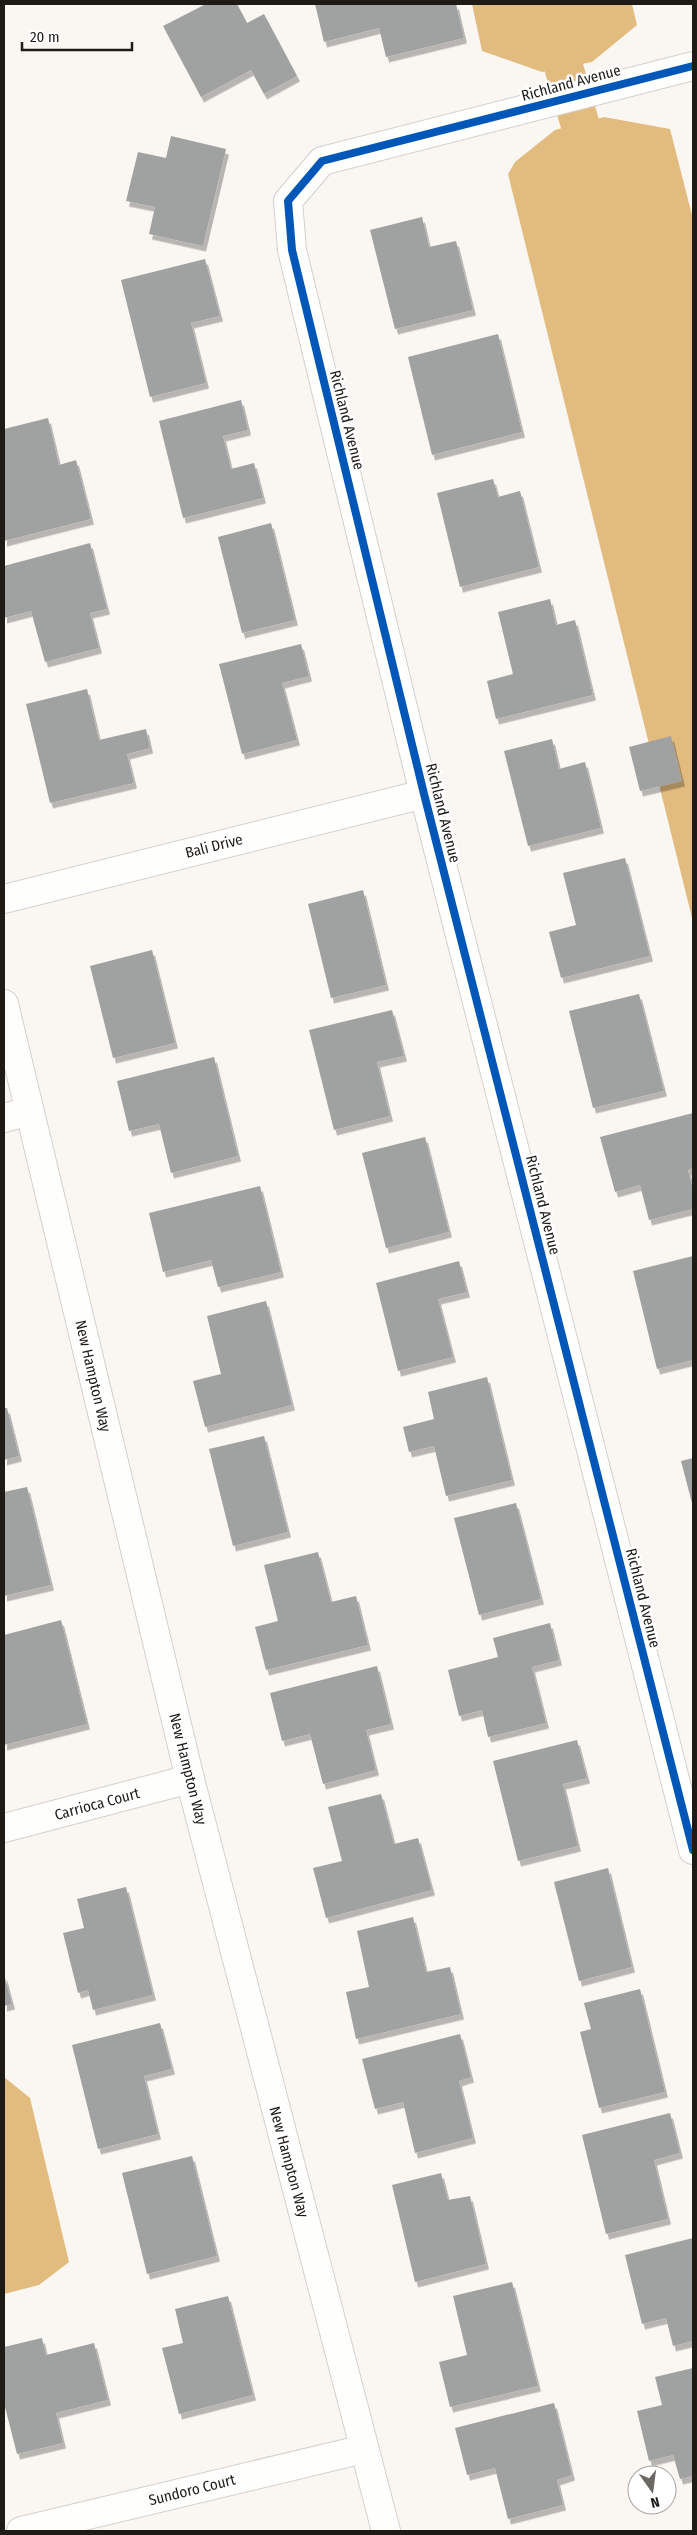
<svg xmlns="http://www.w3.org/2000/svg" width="697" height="2535" font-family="'Fira Sans Condensed',sans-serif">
<defs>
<filter id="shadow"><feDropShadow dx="3" dy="5.5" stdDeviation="0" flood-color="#0004"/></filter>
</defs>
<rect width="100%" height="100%" fill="#faf6f2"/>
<g fill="#e2bc7f">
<path d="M472,4H632L637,25L592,62L542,72L482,51Z"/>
<path d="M604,117L670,129L693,219V922L508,174L515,162L555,130Z"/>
<path d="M4,2077L30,2098L69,2262L39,2285L4,2294Z"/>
</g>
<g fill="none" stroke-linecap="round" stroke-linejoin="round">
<path stroke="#e2bc7f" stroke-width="39" d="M564,68L580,124"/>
</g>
<g fill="#a0a2a1" filter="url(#shadow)">
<path d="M206,4H237L247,23L264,14L297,76L264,94L251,70L201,97L163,26Z"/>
<path d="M315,4H456L464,38L386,57L379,28L324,42Z"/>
<path d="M171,136L226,149L203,246L149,234L155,207L126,201L138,152L166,158Z"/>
<path d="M422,217L429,247L456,241L473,310L395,329L370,230Z"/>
<path d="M205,259L220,316L191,323L206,383L150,397L121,280Z"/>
<path d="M498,334L522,432L432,455L408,357Z"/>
<path d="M241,400L248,430L223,436L231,469L254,463L263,498L183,518L159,421Z"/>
<path d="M48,418L59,465L76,460L91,519L4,541V429Z"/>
<path d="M493,479L498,497L520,491L539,567L460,587L437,493Z"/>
<path d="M271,523L295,620L242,633L218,537Z"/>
<path d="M90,543L107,609L90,613L99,648L45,662L31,611L4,618V566Z"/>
<path d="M550,599L556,625L575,620L593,695L496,719L487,681L513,674L498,612Z"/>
<path d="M301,644L309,676L282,683L297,740L242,754L219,664Z"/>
<path d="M87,689L99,740L146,729L150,748L127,754L134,783L50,803L26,704Z"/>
<path d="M671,736L682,781L640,791L629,747Z"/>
<path d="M552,739L559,769L585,762L601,828L528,846L504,751Z"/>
<path d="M625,858L650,956L561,978L549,932L576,925L563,873Z"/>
<path d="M363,890L386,985L331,998L308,904Z"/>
<path d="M152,950L175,1043L113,1058L90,966Z"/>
<path d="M639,994L664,1091L593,1108L569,1011Z"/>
<path d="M392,1010L404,1056L377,1062L390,1116L334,1130L309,1030Z"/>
<path d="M214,1057L238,1156L171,1173L159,1124L129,1131L117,1081Z"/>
<path d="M693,1113V1168L688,1170L693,1190V1209L649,1220L640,1185L615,1192L600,1137Z"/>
<path d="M425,1137L449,1232L386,1248L362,1153Z"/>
<path d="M260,1186L281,1272L218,1287L211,1260L163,1272L149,1213Z"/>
<path d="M693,1256V1360L657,1369L633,1271Z"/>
<path d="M459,1261L467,1292L438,1299L453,1357L398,1371L376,1283Z"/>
<path d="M266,1301L292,1405L205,1427L193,1381L221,1374L207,1316Z"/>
<path d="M487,1377L512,1480L446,1496L434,1446L409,1452L403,1427L434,1419L428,1392Z"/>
<path d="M4,1408H7L19,1456L4,1460Z"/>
<path d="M264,1436L288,1532L233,1546L209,1449Z"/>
<path d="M693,1458V1507L681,1461Z"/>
<path d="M27,1487L51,1585L4,1596V1492Z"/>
<path d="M516,1503L541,1599L479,1615L454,1518Z"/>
<path d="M318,1552L331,1602L356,1596L368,1645L266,1670L255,1627L278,1621L264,1565Z"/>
<path d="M61,1620L87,1724L4,1745V1635Z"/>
<path d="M550,1623L559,1660L532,1667L546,1723L488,1737L482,1710L459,1716L448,1670L498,1657L493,1638Z"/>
<path d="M377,1666L391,1724L366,1730L376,1770L323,1784L310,1734L282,1741L270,1693Z"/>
<path d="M577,1740L587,1778L563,1784L578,1846L518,1861L493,1761Z"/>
<path d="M381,1794L394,1844L418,1838L432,1890L326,1918L313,1868L342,1861L328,1807Z"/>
<path d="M608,1868L632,1967L579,1981L554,1882Z"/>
<path d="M126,1887L153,1995L93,2010L88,1990L78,1993L63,1933L84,1928L77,1899Z"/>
<path d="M413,1917L426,1972L450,1967L461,2014L356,2039L346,1992L369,1987L357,1931Z"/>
<path d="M4,1974L12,2004L4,2006Z"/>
<path d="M640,1989L665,2092L599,2108L580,2032L591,2029L584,2003Z"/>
<path d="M160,2023L172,2069L144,2076L158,2134L98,2149L72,2045Z"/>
<path d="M460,2034L471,2077L459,2081L473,2138L415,2153L403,2102L375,2109L362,2059Z"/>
<path d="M670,2113L680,2153L654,2160L668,2219L606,2234L582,2135Z"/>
<path d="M192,2156L217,2256L147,2274L122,2173Z"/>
<path d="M441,2173L448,2200L470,2196L486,2264L415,2282L392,2185Z"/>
<path d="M693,2238V2341L673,2346L666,2318L642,2324L625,2255Z"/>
<path d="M512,2282L538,2386L450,2407L439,2362L467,2355L453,2296Z"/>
<path d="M228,2296L253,2395L179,2414L162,2348L183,2343L175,2309Z"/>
<path d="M42,2338L46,2355L94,2343L108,2400L56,2413L63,2443L17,2454L4,2403V2347Z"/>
<path d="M693,2368V2476L680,2479L673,2455L649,2461L637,2411L662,2405L655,2377Z"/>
<path d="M554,2403L572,2475L557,2480L563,2505L508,2519L495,2468L467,2475L455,2428Z"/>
</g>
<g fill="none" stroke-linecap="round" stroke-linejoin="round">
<g stroke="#d4d1cc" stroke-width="30">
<g id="minor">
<path d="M693,66L322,161L288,201L292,250L424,794L693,1850"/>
<path d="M4,899L424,794"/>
<path d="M4,1004L190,1779L386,2531"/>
<path d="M4,1118L29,1111"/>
<path d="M4,1828L190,1779"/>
<path d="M21,2531L364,2449"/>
</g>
</g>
<use href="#minor" stroke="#fefefd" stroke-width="28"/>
<g stroke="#fff" stroke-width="11">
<path id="cycleway" d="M693,66L322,161L288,201L292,250L424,794L693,1850"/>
</g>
<use href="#cycleway" stroke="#0057b8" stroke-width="8"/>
</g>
<g text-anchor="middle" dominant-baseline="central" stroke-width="5" stroke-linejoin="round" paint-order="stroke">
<g font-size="15" fill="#1e1b16" stroke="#fff">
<text transform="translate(571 83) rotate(-15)">Richland Avenue</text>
<text transform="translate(347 420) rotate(76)">Richland Avenue</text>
<text transform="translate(443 813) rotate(76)">Richland Avenue</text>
<text transform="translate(214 846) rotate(-14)">Bali Drive</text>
<text transform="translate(543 1205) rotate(76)">Richland Avenue</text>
<text transform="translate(93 1376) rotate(77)">New Hampton Way</text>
<text transform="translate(643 1598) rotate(76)">Richland Avenue</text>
<text transform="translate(188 1769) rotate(76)">New Hampton Way</text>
<text transform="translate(97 1804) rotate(-15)">Carrioca Court</text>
<text transform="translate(289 2162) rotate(75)">New Hampton Way</text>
<text transform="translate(192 2490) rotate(-14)">Sundoro Court</text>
</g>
</g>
<rect width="697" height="2535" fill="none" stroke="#1e1b16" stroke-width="10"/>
<g transform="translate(652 2490) rotate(166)"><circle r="24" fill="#ffffff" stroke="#a5a4a2"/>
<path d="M0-4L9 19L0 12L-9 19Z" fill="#6b6863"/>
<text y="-8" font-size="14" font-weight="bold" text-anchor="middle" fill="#1e1b16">N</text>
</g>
<path d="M22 42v8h110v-8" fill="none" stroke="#1e1b16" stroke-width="2.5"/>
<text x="30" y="42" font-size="15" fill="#1e1b16" stroke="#ffffff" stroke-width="4" paint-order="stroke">20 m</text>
</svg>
